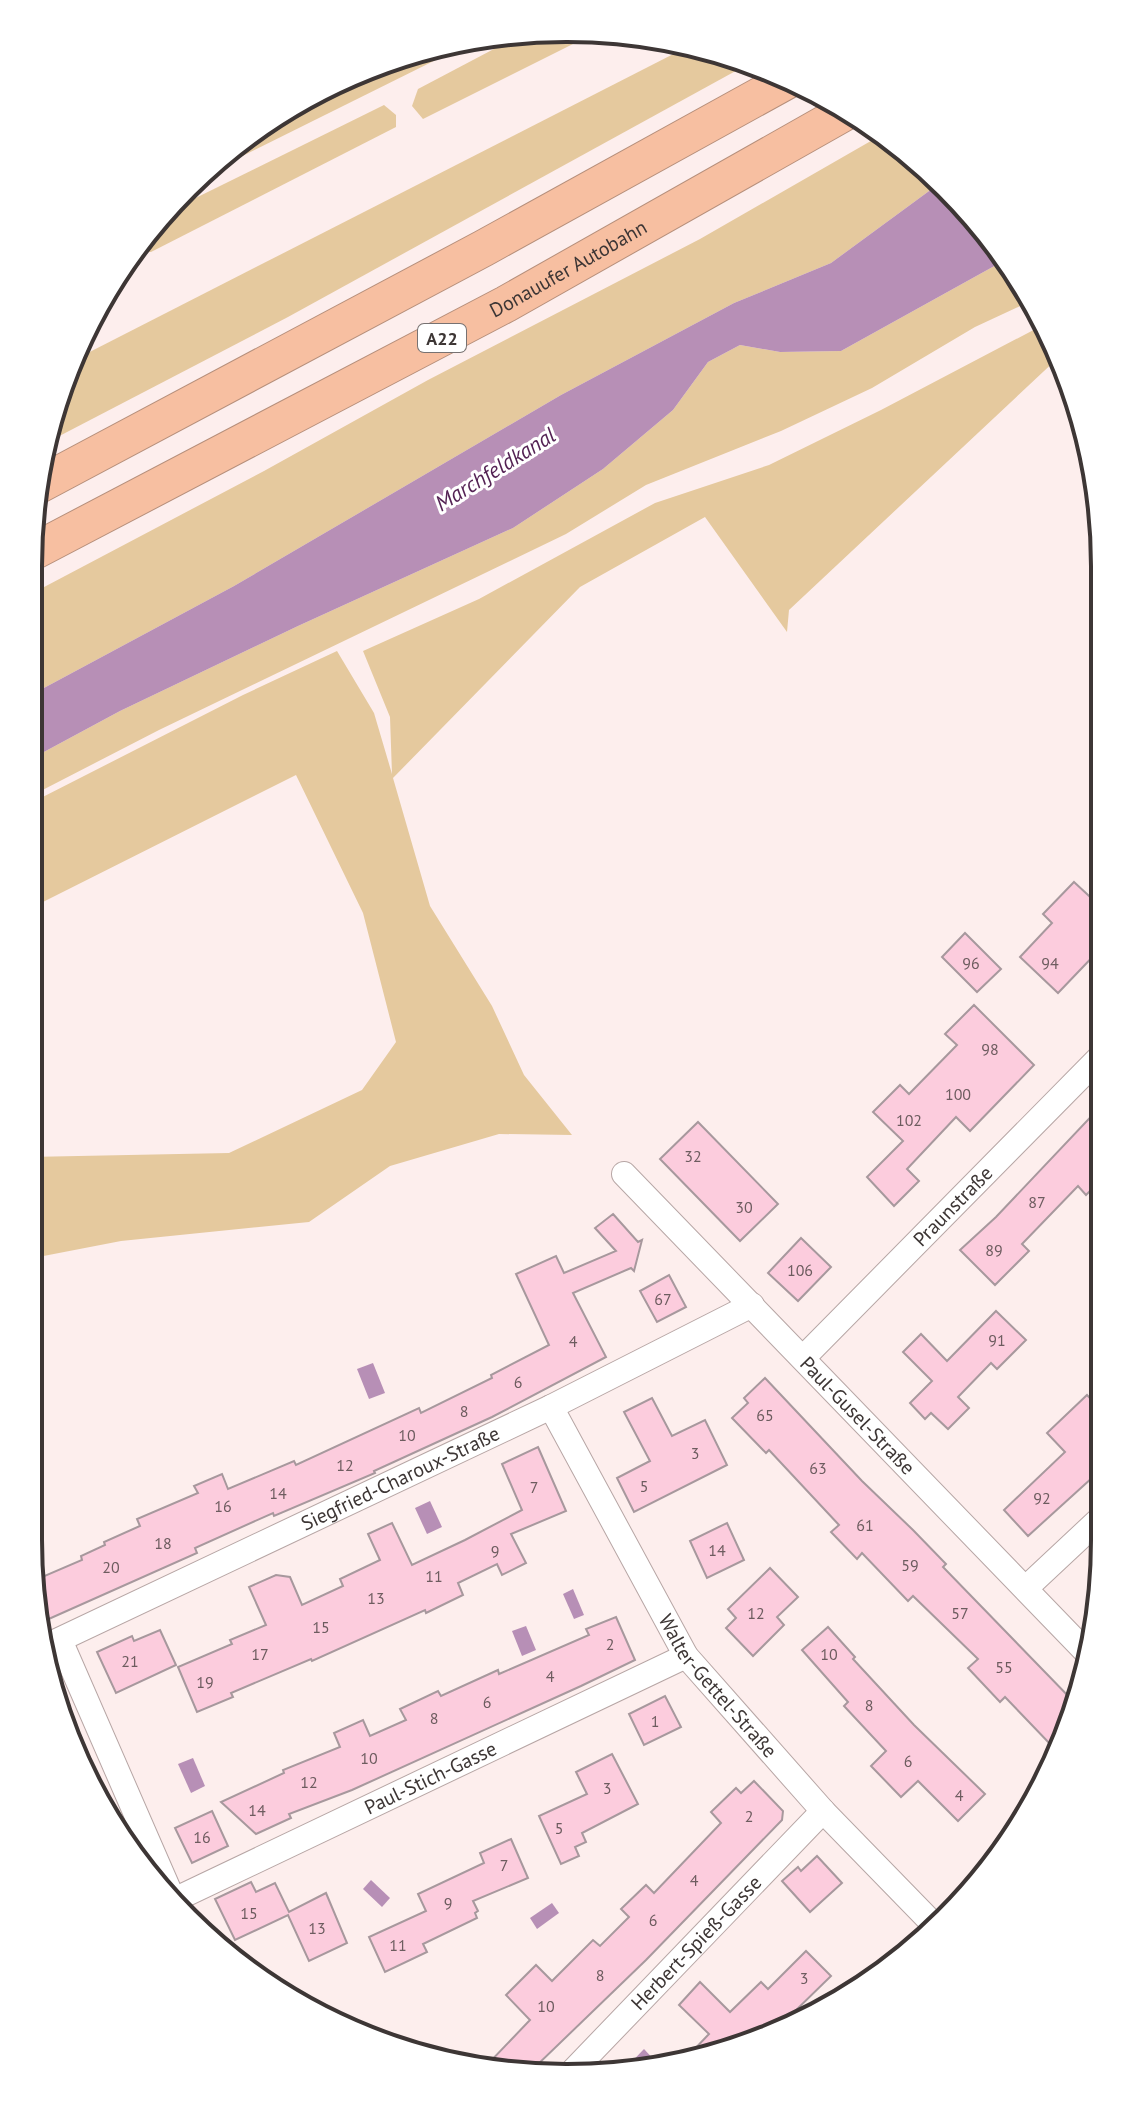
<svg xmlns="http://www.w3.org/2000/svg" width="1133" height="2106" font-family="'PT Sans',sans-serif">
<rect width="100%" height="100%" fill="#fdeeed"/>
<g fill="#e5c99e">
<path d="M532,29L599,31L423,119L412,106L418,89Z"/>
<path d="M482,37L198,178L238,140L328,84L427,46Z"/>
<path d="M691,45L739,56L752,62L288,317L44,444L46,427L74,360Z"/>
<path d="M384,105L396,115V127L151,252H141L135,249L157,217Z"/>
<path d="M883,134L922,162L940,183L831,263L734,303L561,395L234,586L29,696V595L264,471L428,380L700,239Z"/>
<path d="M1007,259L1014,267L1031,301L975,327L872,388L781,431L646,485L566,534L159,730L29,797V760L120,711L298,626L513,528L603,469L673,410L708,362L740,345L780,352L841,351Z"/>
<path d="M1043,325L1059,357L789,610L787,632L705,517L580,587L393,778L430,906L492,1006L524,1075L572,1135L499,1134L390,1166L309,1222L121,1241L28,1259V1157L229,1153L362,1090L396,1042L363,913L296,775L29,909V804L243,695L337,651L374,713L392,774L390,717L363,651L479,599L655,503L769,465L881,410Z"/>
</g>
<g fill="#b78fb6">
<path d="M940,183L1007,259L841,351L780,352L740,345L708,362L673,410L603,469L513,528L298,626L120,711L29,760V696L234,586L561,395L734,303L831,263Z"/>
<path d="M373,1363L385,1393L369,1399L357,1369Z"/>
<path d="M430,1501L442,1527L427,1534L415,1508Z"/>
<path d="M573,1589L584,1615L574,1619L563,1594Z"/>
<path d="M526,1626L536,1650L522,1656L512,1631Z"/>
<path d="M193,1758L205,1786L191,1793L178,1764Z"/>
<path d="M371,1880L390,1898L382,1907L363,1889Z"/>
<path d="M552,1903L559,1913L537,1929L530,1918Z"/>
<path d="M644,2049L656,2062L653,2065L622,2072Z"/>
</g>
<g fill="#fcccdd" stroke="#a7989d" stroke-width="2">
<path d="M1074,882L1102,908V947L1058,993L1020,957L1052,923L1043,914Z"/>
<path d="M965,933L1001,969L977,992L942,957Z"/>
<path d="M974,1005L1034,1065L970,1131L956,1117L907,1169L919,1181L894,1206L867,1177L903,1141L873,1112L900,1085L909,1094L957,1045L945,1034Z"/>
<path d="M1102,1105L1103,1178L1086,1195L1078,1186L1022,1244L1029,1251L995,1285L960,1250L996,1217Z"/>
<path d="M698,1122L778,1204L740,1241L660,1159Z"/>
<path d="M613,1214L638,1242L642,1240L634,1271L631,1268L573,1293L606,1357L492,1417L374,1471L375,1473L274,1516L273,1513L195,1548L197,1553L42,1622L35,1580L82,1560L81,1556L105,1545L104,1542L140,1526L137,1519L198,1493L194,1486L222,1474L228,1489L294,1461L296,1465L419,1408L421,1413L492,1378L491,1375L549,1345L516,1274L556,1256L564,1273L616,1251L595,1228Z"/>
<path d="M801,1238L831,1267L798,1301L768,1273Z"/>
<path d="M669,1275L686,1307L657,1322L640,1291Z"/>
<path d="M996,1311L1026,1340L997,1369L991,1363L958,1397L969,1408L948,1429L931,1413L925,1419L910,1403L932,1381L903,1352L921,1334L947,1361Z"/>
<path d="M765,1378L862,1481L913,1530L946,1564L943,1567L1076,1704L1063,1735L1052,1746L1005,1697L1000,1702L968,1668L978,1659L913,1596L908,1601L862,1553L857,1559L831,1532L839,1525L769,1450L766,1453L732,1418L748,1403L744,1398Z"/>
<path d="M1087,1395L1103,1412L1104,1467L1028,1536L1004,1510L1065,1452L1047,1433Z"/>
<path d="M652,1398L672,1436L705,1420L727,1465L634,1512L617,1478L650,1461L624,1412Z"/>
<path d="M538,1447L566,1511L511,1534L526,1563L502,1575L497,1564L458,1583L463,1595L426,1613L425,1610L312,1661L311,1659L231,1693L233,1697L197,1712L178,1667L232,1644L230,1640L266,1625L249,1587L276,1575L290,1577L302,1605L343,1586L340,1579L380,1560L368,1534L392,1523L412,1565L465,1540L522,1510L502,1464Z"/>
<path d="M727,1523L744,1560L707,1578L690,1541Z"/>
<path d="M770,1568L798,1597L777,1617L784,1625L753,1656L726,1628L736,1618L728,1609Z"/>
<path d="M616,1617L635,1660L581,1686L352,1790L289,1814L291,1818L256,1834L221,1802L284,1773L283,1770L340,1747L334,1733L363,1720L370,1736L406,1720L400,1709L438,1691L441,1696L498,1670L499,1674L589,1635L586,1629Z"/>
<path d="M828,1627L855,1657L853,1659L914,1725L985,1794L958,1821L918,1781L901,1797L871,1766L886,1751L844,1706L848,1702L802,1650Z"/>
<path d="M160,1630L176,1665L116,1693L97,1652L132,1636L134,1641Z"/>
<path d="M665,1696L681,1727L644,1745L629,1714Z"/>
<path d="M612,1754L638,1804L582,1833L586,1842L575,1847L579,1856L561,1864L539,1816L587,1794L576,1772Z"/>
<path d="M754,1781L783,1811L782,1820L646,1960L532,2070L486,2066L530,2020L506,1995L536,1965L552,1981L593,1940L600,1946L629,1917L621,1909L646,1885L654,1893L721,1823L711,1812L736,1788L741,1793Z"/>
<path d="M212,1811L228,1846L192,1863L175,1828Z"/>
<path d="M511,1839L528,1878L473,1901L478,1911L475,1913L477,1918L423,1944L427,1952L385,1972L369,1937L426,1911L418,1894L484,1863L480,1853Z"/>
<path d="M817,1856L842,1883L810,1912L782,1881L798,1867L801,1871Z"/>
<path d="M251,1882L256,1892L275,1883L289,1912L326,1893L347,1943L309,1961L288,1915L235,1940L215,1899Z"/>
<path d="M806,1951L831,1976L792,2014L796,2019L785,2029L773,2037L687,2057L709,2034L679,2005L700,1982L730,2012L761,1982L768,1989Z"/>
</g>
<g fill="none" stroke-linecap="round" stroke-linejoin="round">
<g stroke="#b7a6a5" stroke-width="26">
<g id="minor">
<path id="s1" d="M624,1174L1090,1656"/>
<path id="s2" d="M804,1357L1102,1055"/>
<path id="s3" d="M551,1407L686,1656L823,1811L936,1927"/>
<path d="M1026,1588L1104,1515"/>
<path d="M60,1640L173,1899"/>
<path id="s4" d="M46,1646L551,1407L752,1305"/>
<path id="s5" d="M174,1900L686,1656"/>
<path id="s6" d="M570,2074L823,1811"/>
</g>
</g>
<g stroke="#b68f7b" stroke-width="38">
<g id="highway">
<path d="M37,486L484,248L790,79"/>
<path id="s7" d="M29,554L506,304L849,110"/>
</g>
</g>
<use href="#minor" stroke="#fff" stroke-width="24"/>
<use href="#highway" stroke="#f7bfa1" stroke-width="36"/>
</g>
<g text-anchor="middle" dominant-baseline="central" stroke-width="6" stroke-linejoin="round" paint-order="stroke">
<g font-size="16" fill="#6d5c5f">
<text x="971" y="963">96</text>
<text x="1050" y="963">94</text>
<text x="990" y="1049">98</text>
<text x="958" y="1094">100</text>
<text x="909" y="1120">102</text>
<text x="693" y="1156">32</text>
<text x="1037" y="1202">87</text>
<text x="744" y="1207">30</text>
<text x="994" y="1250">89</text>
<text x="800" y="1270">106</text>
<text x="663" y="1299">67</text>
<text x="997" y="1340">91</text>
<text x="573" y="1341">4</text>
<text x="518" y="1382">6</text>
<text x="464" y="1411">8</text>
<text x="765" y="1415">65</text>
<text x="407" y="1435">10</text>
<text x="695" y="1453">3</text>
<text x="345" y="1465">12</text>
<text x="818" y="1468">63</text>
<text x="644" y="1486">5</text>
<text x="534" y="1487">7</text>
<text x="278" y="1493">14</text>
<text x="1042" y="1498">92</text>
<text x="223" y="1506">16</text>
<text x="865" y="1525">61</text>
<text x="163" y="1543">18</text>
<text x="717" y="1550">14</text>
<text x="495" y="1551">9</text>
<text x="910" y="1565">59</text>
<text x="111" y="1567">20</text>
<text x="434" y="1576">11</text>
<text x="376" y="1598">13</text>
<text x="756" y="1613">12</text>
<text x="960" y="1613">57</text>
<text x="321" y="1627">15</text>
<text x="610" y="1644">2</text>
<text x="260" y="1654">17</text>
<text x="829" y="1654">10</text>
<text x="130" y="1661">21</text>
<text x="1004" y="1667">55</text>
<text x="550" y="1676">4</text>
<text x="205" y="1682">19</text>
<text x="487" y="1702">6</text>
<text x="869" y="1705">8</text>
<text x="434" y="1718">8</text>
<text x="655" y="1721">1</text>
<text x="369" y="1758">10</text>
<text x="908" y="1761">6</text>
<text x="309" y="1782">12</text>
<text x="607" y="1788">3</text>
<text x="959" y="1795">4</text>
<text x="257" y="1810">14</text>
<text x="749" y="1816">2</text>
<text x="559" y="1828">5</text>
<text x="202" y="1837">16</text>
<text x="504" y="1865">7</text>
<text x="694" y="1880">4</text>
<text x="448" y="1903">9</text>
<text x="249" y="1913">15</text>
<text x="653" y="1920">6</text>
<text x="317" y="1928">13</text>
<text x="398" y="1945">11</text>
<text x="600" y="1975">8</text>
<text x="804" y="1978">3</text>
<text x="546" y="2006">10</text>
</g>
<rect fill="#fff" stroke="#777272" stroke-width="2" x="418" y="324" width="48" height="28" rx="6"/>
<g font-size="18" font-weight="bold" fill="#3d3635">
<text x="442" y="338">A22</text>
</g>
<g font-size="20" fill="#3d3635" stroke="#fff">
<text stroke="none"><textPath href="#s7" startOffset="610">Donauufer Autobahn</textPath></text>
<text stroke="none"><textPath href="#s2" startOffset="212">Praunstraße</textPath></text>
<text stroke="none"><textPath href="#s1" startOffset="336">Paul-Gusel-Straße</textPath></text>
<text stroke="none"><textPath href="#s4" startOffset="392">Siegfried-Charoux-Straße</textPath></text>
<text stroke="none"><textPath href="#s3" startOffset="326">Walter-Gettel-Straße</textPath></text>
<text stroke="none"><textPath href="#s5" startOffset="284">Paul-Stich-Gasse</textPath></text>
<text stroke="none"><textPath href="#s6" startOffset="182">Herbert-Spieß-Gasse</textPath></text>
</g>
<g font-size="22" font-style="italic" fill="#542254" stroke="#fff">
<text transform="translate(495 469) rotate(-32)">Marchfeldkanal</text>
</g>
</g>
<path d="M0 0H1133V2106H0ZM566 42H567A524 524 0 0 1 1091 566V1540A524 524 0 0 1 567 2064H566A524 524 0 0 1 42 1540V566A524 524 0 0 1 566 42Z" fill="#fff" fill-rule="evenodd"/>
<path fill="none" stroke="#3d3635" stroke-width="4" d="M566 42H567A524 524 0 0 1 1091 566V1540A524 524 0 0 1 567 2064H566A524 524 0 0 1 42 1540V566A524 524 0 0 1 566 42Z"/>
</svg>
